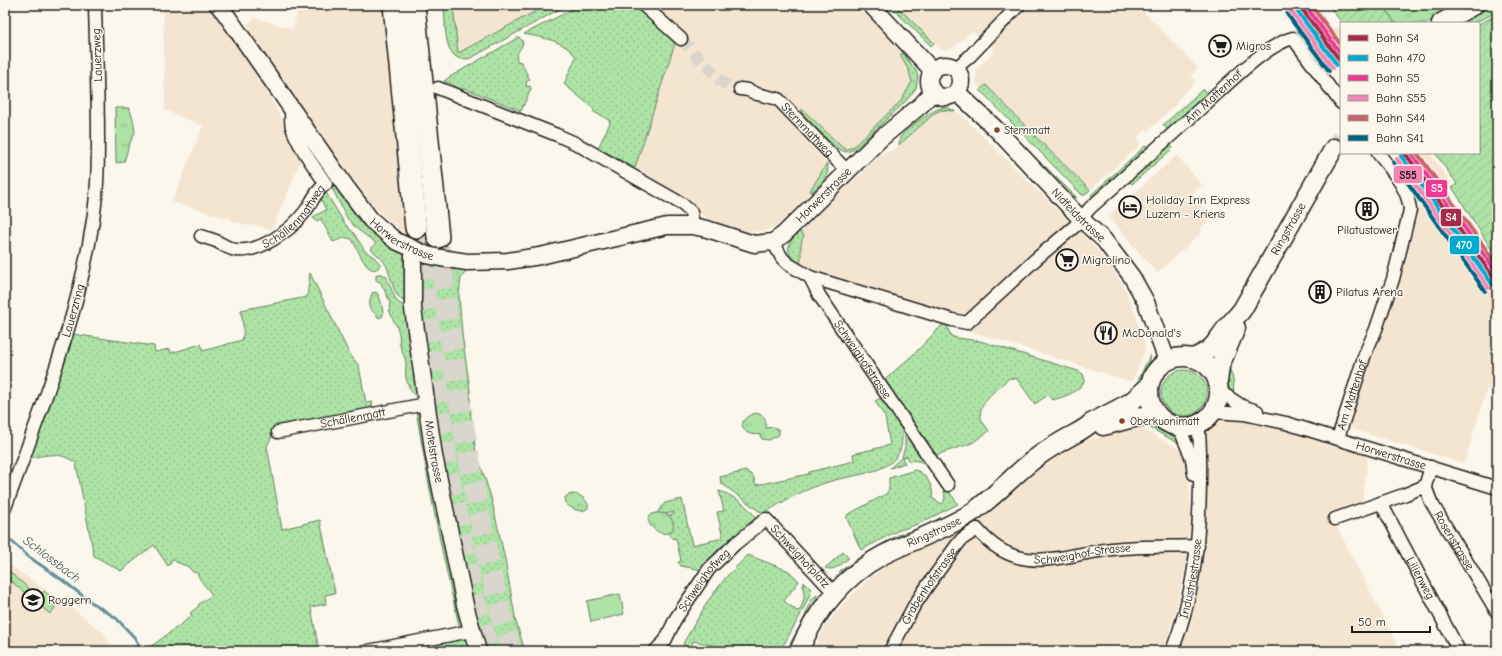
<svg xmlns="http://www.w3.org/2000/svg" width="1502" height="656" font-family="'Comic Neue',sans-serif">
<defs>
<pattern id="grass-dots" width="8" height="8" patternUnits="userSpaceOnUse"><rect width="8" height="8" fill="#ade3a5"/><path d="M2 2h.1M6 6h.1" fill="none" stroke="#94c28d" stroke-width="1.8" stroke-linecap="round"/></pattern>
<pattern id="park-tufts" width="24" height="20" patternUnits="userSpaceOnUse"><rect width="24" height="20" fill="#ade3a5"/><path d="M3 7l-1-3M5 7V3M7 7l1-3M15 17l-1-3M17 17v-4M19 17l1-3" fill="none" stroke="#94c28d"/></pattern>
<pattern id="garden-furrows" width="10" height="10" patternUnits="userSpaceOnUse"><rect width="10" height="10" fill="#ade3a5"/><path d="M-1 1l2-2M0 10L10 0M9 11l2-2" fill="none" stroke="#94c28d"/></pattern>
</defs>
<rect width="100%" height="100%" fill="#fbf7ec"/>
<filter id="ink" filterUnits="userSpaceOnUse"><feTurbulence type="fractalNoise" baseFrequency=".025" numOctaves="2"/><feDisplacementMap in="SourceGraphic" scale="8" xChannelSelector="R" yChannelSelector="G"/><feConvolveMatrix kernelMatrix="1 2 1 2 8 2 1 2 1" color-interpolation-filters="sRGB"/></filter>
<g filter="url(#ink)">
<g fill="#f4e5d1">
<path d="M163,5H205L215,14L256,71L302,158L272,230L254,225H251L250,226L231,221V219L172,202L203,126L165,110Z"/>
<path d="M299,5H384L406,231L399,230L370,203L249,33L247,28L249,23L256,18L293,29Z"/>
<path d="M453,5H547L457,53Z"/>
<path d="M635,5H858L903,53L900,55L909,71L912,82L901,101L866,135L853,147L849,149L845,148L836,143L802,110L785,118L827,163L810,191L812,192L782,222L776,226L765,231L746,232L712,221L633,177L675,43Z"/>
<path d="M896,5H1137L1198,68L1191,75L1195,79V82L1177,100L1178,102L1148,131L1146,129L1138,137L1140,145L1090,190L1036,137L986,85L980,90L976,80V70L995,50L972,31L955,47L947,50H943L939,48Z"/>
<path d="M1296,5H1316L1333,29L1337,27L1341,29V73L1327,48Z"/>
<path d="M941,110L958,112L1091,243L1113,269L1126,291L1134,310L1145,347V350L1132,382L967,330L958,314L948,313L878,292L877,289L814,270L800,264L801,261L800,244L804,236L802,232L804,226L879,156L900,146L935,113Z"/>
<path d="M1394,153H1430L1451,183L1446,187L1491,251L1489,253L1497,265V392L1487,389L1465,461L1462,463L1352,429L1350,421L1407,252L1420,204L1427,199Z"/>
<path d="M1177,155L1202,185L1192,194L1212,217L1200,229L1202,232L1157,273L1108,216Z"/>
<path d="M1231,420L1248,421L1269,426L1293,433L1326,440L1368,454L1362,506L1332,518L1401,651H1180L1192,616L1204,545L1206,521L1204,464L1205,436L1209,429L1216,423Z"/>
<path d="M1137,426L1181,450L1187,468L1189,481L1191,509L1188,555L1176,611L1163,651H814L822,630L834,615L849,598L872,576L888,565L917,550L957,533L977,522L975,519L1041,463L1068,445L1086,438L1088,440Z"/>
<path d="M5,562L72,608L104,634L115,651H5Z"/>
</g>
<g fill="url(#grass-dots)" stroke="#648060">
<path d="M446,5H453L458,53L547,5H567L471,58C442,66 446,25 444,7Z"/>
<path d="M584,5H635L675,43L635,168L598,148L610,123L609,120L594,112L593,108L564,84L576,57C564,40 543,38 524,34L575,8Z"/>
<path d="M889,5H896L934,43L931,46Z"/>
<path d="M1487,5H1497V12L1474,23H1459L1488,8Z"/>
<path d="M519,37L523,42C521,51 515,52 517,61L521,62L530,80L526,82L527,87L530,86L531,89L521,111L464,88L463,90L444,81L448,78Z"/>
<path d="M903,53L916,71L918,76L916,88L907,100L855,149C852,150 849,152 846,152C836,151 809,120 801,112V110H803L842,147L847,149L853,147L901,101L912,82L909,71L900,55Z"/>
<path d="M986,85L1036,137L1090,190L1085,195H1082L980,90Z"/>
<path d="M1203,89L1208,95L1169,131L1163,125Z"/>
<path d="M944,107L949,108L955,111L941,110L935,113L899,145C899,142 899,139 901,136C909,127 933,109 944,107Z"/>
<path d="M298,127L360,222L382,241L406,255L410,303C393,302 392,277 386,265C383,259 376,254 371,249L376,243L357,229L347,218L335,194Z"/>
<path d="M1170,144L1173,148L1132,184L1128,181Z"/>
<path d="M1146,145L1149,148L1093,198L1091,195Z"/>
<path d="M827,163C831,176 820,184 812,192L810,191Z"/>
<path d="M1044,166L1046,167L1077,198L1062,189L1042,169Z"/>
<path d="M325,191L345,224L353,232L365,251L374,257L381,265C367,283 357,243 351,239C346,236 339,240 333,242L321,219L316,221L313,217L326,210L320,197Z"/>
<path d="M798,232H801L804,236C798,245 803,254 800,264C783,254 787,244 798,232Z"/>
<path d="M422,264L435,266L439,264L468,269L461,278L459,295L462,334L470,390L471,421L476,451L491,497L505,559L516,622L525,651H486L478,628L445,474L422,321L420,292Z"/>
<path d="M310,273L349,353L359,366L366,403L373,402L371,408L277,427L267,446L282,529L320,520L335,593L325,595L326,604L311,607L319,651H145L192,616L190,613L198,607L199,604L212,595C207,587 199,581 197,572L194,573L187,566L176,562L173,559L171,560L170,564L168,566L154,545L121,571L94,556L76,463C59,451 48,455 29,458L72,334L154,346L155,352L170,349L171,353L201,344L203,351L242,340C245,330 242,320 241,310L307,297Z"/>
<path d="M378,274H382L386,276L396,300L399,303L408,308L418,399C413,395 410,390 408,384C404,375 406,371 406,363C405,356 402,352 400,346C399,341 400,335 398,330C395,320 387,314 390,302L381,283L376,280V275Z"/>
<path d="M945,322L951,336L957,338L980,341L1078,371L1083,374L1085,380C1079,392 1065,397 1052,400L1048,395L1035,404L1017,379L1009,378C999,388 974,404 982,421C984,424 987,428 989,431L972,443L933,456L881,383L915,353Z"/>
<path d="M1150,355C1151,375 1152,374 1135,387Z"/>
<path d="M1225,362C1233,370 1235,387 1233,397L1225,386Z"/>
<circle cx="1184" cy="393" r="23"/>
<path d="M882,397C887,403 900,417 902,424C903,427 902,432 902,436C904,475 855,473 828,482C806,489 784,500 765,513L759,511L721,483L720,477L746,471L753,476L756,485L809,474V472L854,461L853,454L890,445L885,417L875,401Z"/>
<path d="M416,410H420L465,625L460,629C442,556 428,483 416,410Z"/>
<path d="M1155,422L1175,434L1178,437L1179,443L1174,441L1145,425Z"/>
<path d="M905,430L958,504L918,524L897,531L861,550L847,519V515L886,494L889,489V478L915,470C925,472 935,488 932,498L942,504C946,500 945,493 943,488C934,474 929,458 909,461L907,456L902,458L905,463L890,468L902,457L905,447Z"/>
<path d="M719,491C731,494 749,506 755,517L754,522L721,553L717,551L702,570L681,566L678,562L681,561L676,538L673,539L666,532H671V518L669,516L674,514V512L666,514L657,513L665,503L682,499L692,545L723,538L717,512L724,511Z"/>
<path d="M960,509L961,511L874,551L839,572L863,555L898,535L924,527Z"/>
<path d="M843,552L849,558C842,563 835,572 825,568Z"/>
<path d="M748,555L789,571L799,581L784,601L797,611L800,610C802,605 804,601 804,596C804,591 802,587 804,582L810,588L811,592L801,614L780,651H739L693,641L691,649L686,647L683,644L685,640L708,601L727,576Z"/>
<path d="M817,595V602L789,651H786L804,619L812,599Z"/>
<path d="M465,637L470,651H384Z"/>
</g>
<g fill="url(#park-tufts)" stroke="#648060">
<path d="M1383,5H1457L1427,23H1395Z"/>
<path d="M115,108H129L133,119L135,132L129,145L124,162L116,163Z"/>
<path d="M376,292C381,297 383,309 383,316L379,318L369,307V305L372,293Z"/>
<path d="M756,413C765,415 766,419 766,428L774,427L779,430V435L769,440L762,439L759,434C743,438 733,419 756,413Z"/>
<path d="M571,494C579,494 584,497 588,504V508C580,514 573,509 566,504L565,497Z"/>
<path d="M656,513C659,513 663,513 666,514C671,516 676,525 672,530C665,539 649,529 648,519L650,515Z"/>
</g>
<g fill="url(#garden-furrows)" stroke="#648060">
<path d="M1328,5H1383L1395,23H1342Z"/>
<path d="M1497,15V258L1452,187L1457,184L1435,153H1479V24Z"/>
</g>
<g fill="#ade3a5" stroke="#648060">
<path d="M5,568L39,597L44,591L53,599L55,608L50,614L5,576Z"/>
<path d="M620,594L624,614L591,622L587,601Z"/>
</g>
<g fill="none" stroke-linecap="round" stroke-linejoin="round">
<path stroke="#638f9e" stroke-width="3" d="M5,531L8,538L29,557L61,579L88,600L116,618L135,638L141,651"/>
<path stroke="#dad6cd" stroke-width="12" stroke-dasharray="12 6" stroke-linecap="butt" d="M681,39L720,80L731,88L740,89"/>
<path stroke="#dad6cd" stroke-width="18" stroke-dasharray="18 9" stroke-linecap="butt" d="M1334,148L1341,137"/>
<g stroke="#dad6cd" stroke-width="21" stroke-dasharray="21 10" stroke-linecap="butt">
<path d="M416,228L448,471L470,581L488,651"/>
<path d="M438,237C451,352 468,467 493,581C498,604 505,628 511,651"/>
</g>
<g stroke="#1c1c1c" stroke-width="15">
<g id="street">
<path d="M643,5L681,39"/>
<path d="M956,68L969,57L1019,5"/>
<path d="M438,88L557,135L575,143L682,204L691,212L693,226"/>
<path id="s1" d="M740,89L748,90L757,94L778,99L847,171"/>
<path id="s2" d="M201,236C206,238 211,239 216,241C222,244 229,249 236,250C259,253 290,231 304,213C312,203 315,191 326,184C315,168 297,144 292,127C290,121 291,115 292,108"/>
<path id="s3" d="M773,242L782,258L788,264L810,277L952,320L967,323L1036,259L1075,226L1090,208C1127,175 1164,142 1201,108C1224,88 1265,45 1293,38L1341,103"/>
<path id="s4" d="M810,277L819,295L948,485"/>
<path d="M1219,391L1242,406L1257,411"/>
<path id="s5" d="M1212,412L1244,414L1286,423L1497,488"/>
<path d="M1179,427L1192,459L1194,474"/>
<path id="s6" d="M278,432L426,404"/>
<path id="s7" d="M1338,438L1365,354L1376,329L1393,279L1410,210C1408,187 1391,170 1378,153"/>
<path id="s8" d="M1431,467L1425,486L1431,502L1497,612"/>
<path id="s9" d="M1381,503L1457,647L1451,651"/>
<path id="s10" d="M5,508C42,407 85,303 96,196C98,176 98,157 98,138C98,94 96,49 95,5"/>
<path d="M1335,519L1406,494L1425,486"/>
<path d="M368,651L471,631"/>
<path id="s11" d="M655,651L665,641L676,618L709,569L735,544L766,519L835,594"/>
<path id="s12" d="M890,651L914,606L928,585L957,545L962,539L977,529C1018,578 1060,555 1112,549C1141,546 1169,547 1198,546"/>
<path id="s13" d="M1172,651C1194,595 1199,544 1200,485C1200,465 1201,444 1198,424"/>
</g>
</g>
<g stroke="#1c1c1c" stroke-width="19">
<g id="secondary">
<path id="s14" d="M218,5L225,13L346,187L371,220L396,241L427,255L441,258L467,262L508,261L540,256L667,226H693L707,229L754,244L773,242L784,234L879,140L921,105L933,92"/>
<path d="M871,5L932,70"/>
<circle cx="945" cy="81" r="16"/>
<path id="s15" d="M957,92L997,130L1081,219L1104,240L1123,265L1132,277L1146,302L1167,361"/>
<path id="s16" d="M413,249V309L434,456L465,605L478,651"/>
</g>
</g>
<g stroke="#1c1c1c" stroke-width="21">
<g id="primary">
<path d="M1441,23L1474,5"/>
<circle cx="1184" cy="392" r="35"/>
<path id="s17" d="M1193,358C1215,349 1214,343 1227,327C1232,321 1237,316 1242,310L1334,148"/>
<path d="M1218,382L1220,366L1236,328"/>
<path d="M1103,426C1122,422 1138,414 1158,416"/>
<path id="s18" d="M799,651C815,612 845,575 883,555C911,541 941,531 968,515C995,498 1014,473 1040,455C1050,448 1060,442 1071,436C1078,432 1085,429 1091,423L1131,402L1149,386"/>
</g>
</g>
<g stroke="#1c1c1c" stroke-width="24">
<g id="highway">
<path d="M394,5L416,228"/>
<path d="M414,5L438,237"/>
</g>
</g>
<use href="#street" stroke="#fbf7ec" stroke-width="12"/>
<use href="#secondary" stroke="#fbf7ec" stroke-width="16"/>
<use href="#primary" stroke="#fbf7ec" stroke-width="18"/>
<use href="#highway" stroke="#fbf7ec" stroke-width="21"/>
<g stroke="#fbf7ec" stroke-width="7">
<g id="rail-1">
<path d="M1299,5L1341,62"/>
<path d="M1405,153L1497,282"/>
</g>
</g>
<g stroke="#fbf7ec" stroke-width="7">
<g id="rail-2">
<path d="M1295,8L1337,65"/>
<path d="M1401,156L1493,285"/>
</g>
</g>
<g stroke="#fbf7ec" stroke-width="7">
<g id="rail-3">
<path d="M1305,5L1341,54"/>
<path d="M1411,153L1497,273"/>
</g>
</g>
<g stroke="#fbf7ec" stroke-width="7">
<g id="rail-4">
<path d="M1291,11L1333,68"/>
<path d="M1397,159L1489,288"/>
</g>
</g>
<g stroke="#fbf7ec" stroke-width="7">
<g id="rail-5">
<path d="M1311,5L1341,45"/>
<path d="M1417,153L1497,265"/>
</g>
</g>
<g stroke="#fbf7ec" stroke-width="7">
<g id="rail-6">
<path d="M1287,14L1329,71"/>
<path d="M1393,162L1485,291"/>
</g>
</g>
<use href="#rail-1" stroke="#a62b48" stroke-width="4"/>
<use href="#rail-2" stroke="#00a9ce" stroke-width="4"/>
<use href="#rail-3" stroke="#ed3895" stroke-width="4"/>
<use href="#rail-4" stroke="#f287b5" stroke-width="4"/>
<use href="#rail-5" stroke="#ca606a" stroke-width="4"/>
<use href="#rail-6" stroke="#006181" stroke-width="4"/>
</g>
</g>
<defs>
<g id="supermarket-ring" transform="scale(1.15)"><circle r="9.5" fill="#fbf7ec" stroke="#1c1c1c" stroke-width="1.5"/><path d="M-6-5.5h2.5l.6 2H6L4.5 2H-2.5L-4.4-4H-6ZM-1.5 3.2a1.3 1.3 0 1 0 .1 0ZM3 3.2a1.3 1.3 0 1 0 .1 0Z" fill="#1c1c1c"/></g>
<g id="hotel-ring" transform="scale(1.15)"><circle r="9.5" fill="#fbf7ec" stroke="#1c1c1c" stroke-width="1.5"/><path d="M-6-4.5h1.5V1H6V5H4.5V3h-9V5H-6ZM-4 0a1.8 1.8 0 1 1 3.6 0ZM.5 0V-2.5h3Q6-2.5 6 0Z" fill="#1c1c1c"/></g>
<g id="building-ring" transform="scale(1.15)"><circle r="9.5" fill="#fbf7ec" stroke="#1c1c1c" stroke-width="1.5"/><path d="M-4-6H4V6H1V3H-1V6H-4ZM-2.5-4.3h1.7v1.8h-1.7ZM.8-4.3h1.7v1.8H.8ZM-2.5-1h1.7V.8h-1.7ZM.8-1h1.7V.8H.8Z" fill="#1c1c1c"/></g>
<g id="restaurant-ring" transform="scale(1.15)"><circle r="9.5" fill="#fbf7ec" stroke="#1c1c1c" stroke-width="1.5"/><path d="M-5-6h1v4h1v-4h1v4h1v-4h1v5L-1.5 .5V6h-2V.5L-5-1ZM5-6V6H3V1.5H1.5Q1.5-4 5-6Z" fill="#1c1c1c"/></g>
<g id="school-ring" transform="scale(1.15)"><circle r="9.5" fill="#fbf7ec" stroke="#1c1c1c" stroke-width="1.5"/><path d="M0-5L7-2L0 1L-7-2ZM-4 1L0 2.5L4 1V4Q0 6-4 4Z" fill="#1c1c1c"/></g>
</defs>
<g fill-rule="evenodd">
<use href="#supermarket-ring" x="1220" y="46"/>
<use href="#hotel-ring" x="1130" y="207"/>
<use href="#building-ring" x="1367" y="209"/>
<use href="#supermarket-ring" x="1067" y="260"/>
<use href="#building-ring" x="1320" y="292"/>
<use href="#restaurant-ring" x="1106" y="333"/>
<use href="#school-ring" x="33" y="600"/>
</g>
<g fill="#7a4b2a" stroke="#fbf7ec" stroke-width="1.5">
<circle cx="997" cy="130" r="3.5"/>
<circle cx="1122" cy="421" r="3.5"/>
</g>
<g text-anchor="middle" dominant-baseline="central" stroke-width="3" stroke-linejoin="round" paint-order="stroke">
<g font-size="11" fill="#1c1c1c" stroke="#fbf7ec" text-anchor="start">
<text x="1004" y="130">Sternmatt</text>
<text x="1130" y="421">Oberkuonimatt</text>
</g>
<g font-size="12" fill="#1c1c1c" stroke="#fbf7ec" text-anchor="start">
<text x="1236" y="46">Migros</text>
<text x="1146" y="200">Holiday Inn Express<tspan x="1146" dy="14">Luzern - Kriens</tspan></text>
<text x="1367" y="230" text-anchor="middle">Pilatustower</text>
<text x="1082" y="260">Migrolino</text>
<text x="1336" y="292">Pilatus Arena</text>
<text x="1122" y="333">McDonald's</text>
<text x="48" y="600">Roggern</text>
</g>
<g font-size="12" fill="#1c1c1c" stroke="#fbf7ec">
<text transform="translate(97 55) rotate(-92)">Lauerzweg</text>
<text stroke="none"><textPath href="#s3" startOffset="551">Am Mattenhof</textPath></text>
<text stroke="none"><textPath href="#s1" startOffset="82">Sternmattweg</textPath></text>
<text stroke="none"><textPath href="#s14" startOffset="753">Horwerstrasse</textPath></text>
<text stroke="none"><textPath href="#s2" startOffset="108">Schällenmattweg</textPath></text>
<text stroke="none"><textPath href="#s15" startOffset="173">Nidfeldstrasse</textPath></text>
<text stroke="none"><textPath href="#s17" startOffset="163">Ringstrasse</textPath></text>
<text stroke="none"><textPath href="#s14" startOffset="301">Horwerstrasse</textPath></text>
<text stroke="none"><textPath href="#s10" startOffset="209">Lauerzring</textPath></text>
<text stroke="none"><textPath href="#s4" startOffset="98">Schweighofstrasse</textPath></text>
<text stroke="none"><textPath href="#s7" startOffset="45">Am Mattenhof</textPath></text>
<text stroke="none"><textPath href="#s6" startOffset="76">Schällenmatt</textPath></text>
<text stroke="none"><textPath href="#s16" startOffset="204">Motelstrasse</textPath></text>
<text stroke="none"><textPath href="#s5" startOffset="185">Horwerstrasse</textPath></text>
<text stroke="none"><textPath href="#s18" startOffset="186">Ringstrasse</textPath></text>
<text stroke="none"><textPath href="#s8" startOffset="82">Rosenstrasse</textPath></text>
<text stroke="none"><textPath href="#s12" startOffset="267">Schweighof-Strasse</textPath></text>
<text stroke="none"><textPath href="#s11" startOffset="225">Schweighofplatz</textPath></text>
<text stroke="none"><textPath href="#s13" startOffset="75">Industriestrasse</textPath></text>
<text stroke="none"><textPath href="#s9" startOffset="85">Lilienweg</textPath></text>
<text stroke="none"><textPath href="#s11" startOffset="87">Schweighofweg</textPath></text>
<text stroke="none"><textPath href="#s12" startOffset="76">Grabenhofstrasse</textPath></text>
</g>
<g font-size="13" font-style="italic" fill="#40565d" stroke="#fbf7ec">
<text transform="translate(52 559) rotate(37)">Schlossbach</text>
</g>
</g>
<g stroke="#fbf7ec" stroke-width="1.5">
<rect x="1393" y="165" width="30" height="19" rx="4" fill="#f287b5"/>
<rect x="1425" y="179" width="23" height="19" rx="4" fill="#ed3895"/>
<rect x="1440" y="208" width="22" height="19" rx="4" fill="#a62b48"/>
<rect x="1449" y="235" width="31" height="20" rx="4" fill="#00a9ce"/>
</g>
<g font-size="11" text-anchor="middle" font-weight="bold" fill="#fff">
<text x="1437" y="192">S5</text>
<text x="1451" y="221">S4</text>
<text x="1464" y="249">470</text>
</g>
<g font-size="11" text-anchor="middle" font-weight="bold" fill="#111">
<text x="1408" y="179">S55</text>
</g>
<rect width="1502" height="656" fill="none" stroke="#fbf7ec" stroke-width="20"/>
<rect x="10" y="10" width="1482" height="636" fill="none" stroke="#1c1c1c" stroke-width="1.5" filter="url(#ink)"/>
<rect x="1340" y="22" width="140" height="132" fill="#fbf7ec" stroke="#a29f99"/>
<rect x="1348" y="35" width="20" height="6" fill="#a62b48" stroke="#a29f99"/>
<text x="1376" y="42" font-size="12" fill="#1c1c1c">Bahn S4</text>
<rect x="1348" y="55" width="20" height="6" fill="#00a9ce" stroke="#a29f99"/>
<text x="1376" y="62" font-size="12" fill="#1c1c1c">Bahn 470</text>
<rect x="1348" y="75" width="20" height="6" fill="#ed3895" stroke="#a29f99"/>
<text x="1376" y="82" font-size="12" fill="#1c1c1c">Bahn S5</text>
<rect x="1348" y="95" width="20" height="6" fill="#f287b5" stroke="#a29f99"/>
<text x="1376" y="102" font-size="12" fill="#1c1c1c">Bahn S55</text>
<rect x="1348" y="115" width="20" height="6" fill="#ca606a" stroke="#a29f99"/>
<text x="1376" y="122" font-size="12" fill="#1c1c1c">Bahn S44</text>
<rect x="1348" y="135" width="20" height="6" fill="#006181" stroke="#a29f99"/>
<text x="1376" y="142" font-size="12" fill="#1c1c1c">Bahn S41</text>
<path d="M1352 626v6h78v-6" fill="none" stroke="#1c1c1c" stroke-width="2"/>
<text x="1358" y="626" font-size="12" fill="#1c1c1c" stroke="#fbf7ec" stroke-width="3" paint-order="stroke">50 m</text>
</svg>
